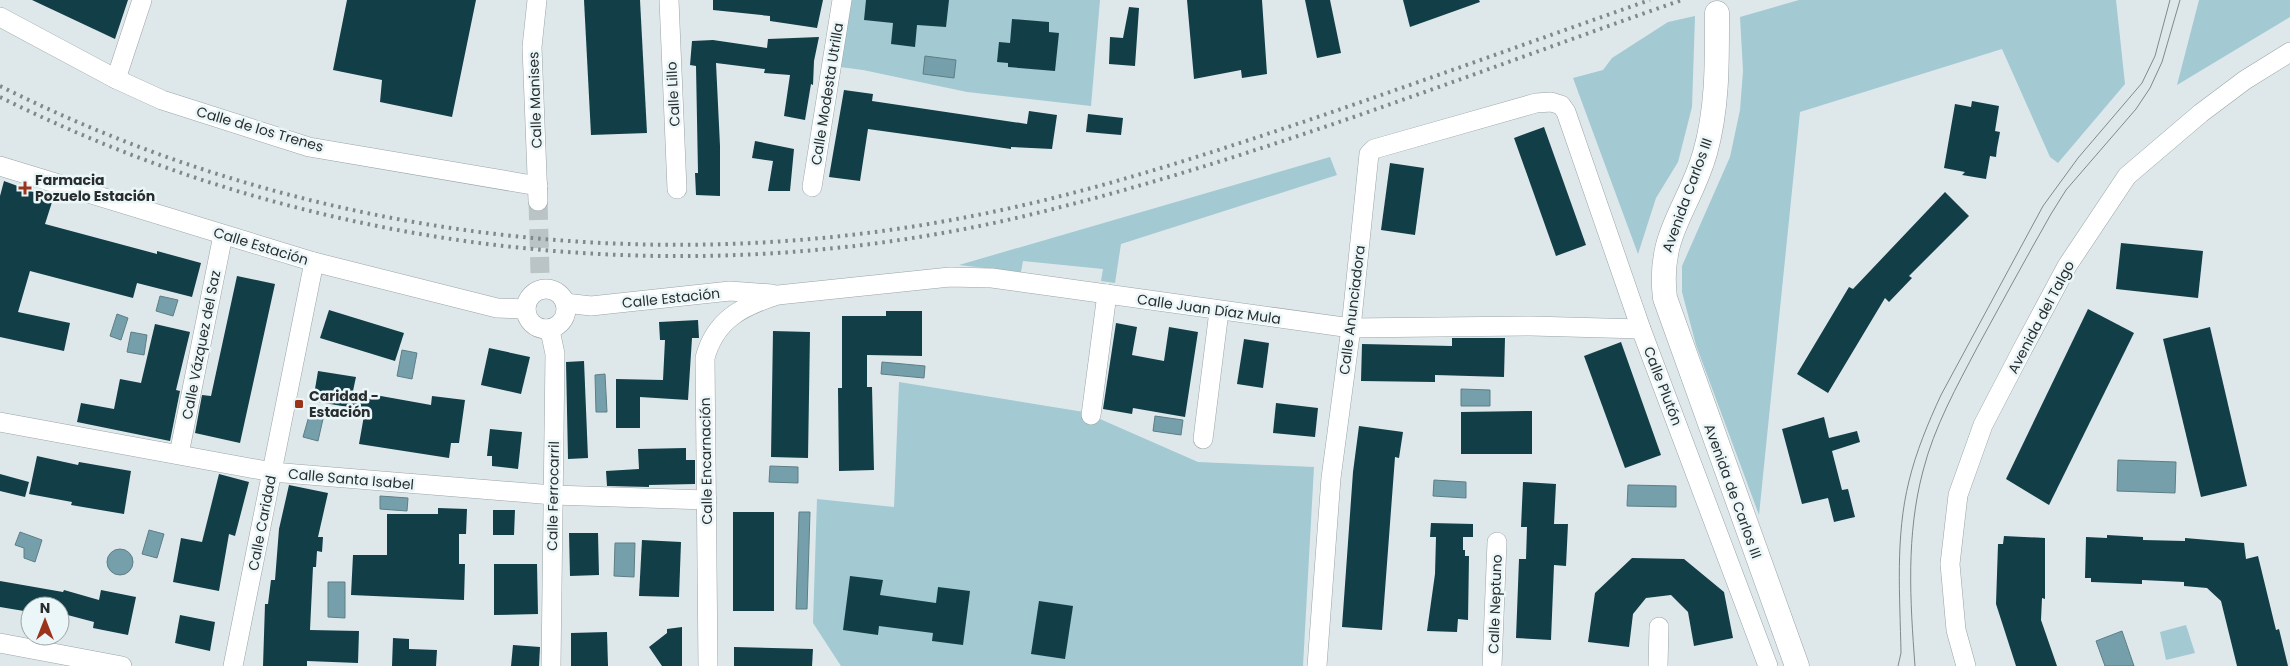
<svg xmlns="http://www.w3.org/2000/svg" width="2290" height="666" font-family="Poppins,sans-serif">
<rect width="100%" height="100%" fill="#dee8eb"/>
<g fill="#a3c9d3">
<path d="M850,0H1100L1091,106L967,92L863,70L840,67Z"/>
<path d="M1799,0H2116L2125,84L2058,163L2050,157L2002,49L1800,112L1759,515L1696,345L1682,292V266L1730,157L1740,110L1743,71L1740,17Z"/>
<path d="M2199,0H2290V17L2177,85Z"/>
<path d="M1695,16L1692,107L1678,162L1656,198L1638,254L1573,78L1603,70L1612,58L1668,22Z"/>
<path d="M1330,157L1337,175L1121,244L1115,283L1101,281L1103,269L1023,261L1021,272L959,265Z"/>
<path d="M899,382L1084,412L1198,462L1314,467L1303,666H841L813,623L817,499L894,507Z"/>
<path d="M2186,625L2195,653L2166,660L2160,632Z"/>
</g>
<g fill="#75a0ab" stroke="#5e7e86">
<path d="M925,56L956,60L954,78L923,74Z"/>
<path d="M160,296L178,300L173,316L156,311Z"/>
<path d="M117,314L128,318L121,340L110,336Z"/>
<path d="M131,332L147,335L144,355L127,352Z"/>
<path d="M402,350L417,353L412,379L397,376Z"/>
<path d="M882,362L925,366L924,378L881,374Z"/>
<path d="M605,374L607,412H596L595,375Z"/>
<path d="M1461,389L1490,390V406H1461Z"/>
<path d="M309,416L323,419L318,441L303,437Z"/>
<path d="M1155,416L1183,420L1181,435L1153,431Z"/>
<path d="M2118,460L2176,462L2175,493L2117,491Z"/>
<path d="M770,466L798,467V483L769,482Z"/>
<path d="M1434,480L1466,482V498L1433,496Z"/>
<path d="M1628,485L1676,486V507L1627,506Z"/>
<path d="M380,496L408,498L407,511L380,509Z"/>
<path d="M799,512H810L807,609H796Z"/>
<path d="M149,530L164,534L157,558L142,554Z"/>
<path d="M20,532L42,540L35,562L24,558V548L15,545Z"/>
<path d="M615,543H635L634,577L614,576Z"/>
<circle cx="120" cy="562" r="13"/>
<path d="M328,582H345V618L328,617Z"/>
<path d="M2122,631L2134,666H2105L2096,641Z"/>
</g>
<g fill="#123e48">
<path d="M32,0H128L115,39Z"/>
<path d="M347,0H476L452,117L380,102L382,80L333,70Z"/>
<path d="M584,0H640L647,133L591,135Z"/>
<path d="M713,0H823L817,28L770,21V16L713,10Z"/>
<path d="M866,0H949L946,27L917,25L915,47L891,44L893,23L864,20Z"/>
<path d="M1187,0H1262L1267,74L1242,78L1241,70L1194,79Z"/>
<path d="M1305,0H1330L1341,53L1317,58Z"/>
<path d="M1403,0H1479L1480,2L1410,27Z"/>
<path d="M1129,7L1139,8L1135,66L1109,64L1110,37L1123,38Z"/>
<path d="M1012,19L1049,22V32L1059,33L1055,71L1008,67V63L997,62L999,42L1010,43Z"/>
<path d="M819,37L814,61L813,85L811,84L805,120L784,116L790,75L764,73L765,69L716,63L720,146V196L696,195L695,173H698L696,66L690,65L692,41L713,40L767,48L768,39Z"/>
<path d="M844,90L873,94L872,101L1027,124L1029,111L1057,115L1052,149L1011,147V149L868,129L860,181L829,177Z"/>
<path d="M1972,101L1999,106L1995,131L2000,132L1997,148L1996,157L1990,156L1986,179L1962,175L1965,172L1944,168L1955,104L1971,107Z"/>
<path d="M1088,114L1123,118L1121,135L1086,132Z"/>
<path d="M1544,127L1586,245L1556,256L1514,138Z"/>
<path d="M755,141L794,149L790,191H768L773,161L752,158Z"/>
<path d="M1390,163L1424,168L1415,235L1381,230Z"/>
<path d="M4,181L53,199L45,224L157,254V251L201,263L192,297L137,283L133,298L30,271L18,312L70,323L64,351L0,337V196Z"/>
<path d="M1945,192L1969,216L1909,276L1912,278L1889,302L1885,298L1828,393L1797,374L1849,287L1853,289Z"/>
<path d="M2121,243L2203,251L2198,298L2116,289Z"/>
<path d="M237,276L275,284L240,443L195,433L202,395L211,396Z"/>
<path d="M2088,309L2134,333L2049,505L2006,479Z"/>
<path d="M329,310L404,333L395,361L320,338Z"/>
<path d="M886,311H922V356L867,355V387H872L874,470L839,471L838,388H842V316H886Z"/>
<path d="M698,320L699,338H692L688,400L640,397V428H616V379L663,380L665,340H660L659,322Z"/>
<path d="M1116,323L1137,327L1132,355L1164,361L1169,327L1198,332L1185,417L1133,408L1132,414L1103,409Z"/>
<path d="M155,324L190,332L176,390L180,391L170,441L77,422L81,403L114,409L120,379L141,383Z"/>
<path d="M2210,327L2247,486L2201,497L2163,339Z"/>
<path d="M773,331L810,332L808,458L771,457Z"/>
<path d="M1452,338H1505L1504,377L1435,375V382L1361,381L1362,344L1452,346Z"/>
<path d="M1244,339L1269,343L1263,388L1237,384Z"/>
<path d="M1621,342L1661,455L1625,468L1584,356Z"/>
<path d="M489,348L530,357L521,394L481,385Z"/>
<path d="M584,361L588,458L568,459L566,362Z"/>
<path d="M318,371L356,377L353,391L431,405L432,396L465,400L459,443H451L449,458L359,444L365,410L313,401Z"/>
<path d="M1276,403L1318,408L1315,437L1273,433Z"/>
<path d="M1532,411V454H1461V412Z"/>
<path d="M1824,417L1829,438L1857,431L1860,442L1832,451L1842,490L1848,489L1855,517L1834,522L1828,498L1802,504L1782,429Z"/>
<path d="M1359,426L1403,432L1399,458L1395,457L1382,630L1342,627L1353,472Z"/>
<path d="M490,429L522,432L518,469L492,466V456H487Z"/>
<path d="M686,448V460H695V484L649,485V487L607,486L606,471L639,469L638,449Z"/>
<path d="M37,456L78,465L79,462L131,471L124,514L71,505L72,502L29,494Z"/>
<path d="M0,474L29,482L25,497L0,491Z"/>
<path d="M219,474L249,482L235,536L229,534L219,591L173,582L181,538L202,542Z"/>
<path d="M1523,482L1556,484L1554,524H1568L1566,566L1554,565L1551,640L1516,638L1519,559H1526L1527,527H1521Z"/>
<path d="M289,485L328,493L318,537H323L322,552L317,551L316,567H313L310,630L359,631L358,663L307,661V666H263L265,604H268L271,580H275L279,529Z"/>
<path d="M438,508L467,509L466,534H459V564H465L464,600L351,595L353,555H387V514H438Z"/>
<path d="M493,510H515L514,535H493Z"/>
<rect x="733" y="512" width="41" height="99"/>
<path d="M1431,523L1473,524V537H1463V550H1465V556H1469L1468,620L1458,619L1457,632L1427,631L1435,574L1436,537H1430Z"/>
<path d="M569,533H598L599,575L570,576Z"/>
<path d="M2107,535L2143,537V540L2185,541V538L2244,543L2246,559L2258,556L2276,630L2279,629L2288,666H2237L2221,601L2207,588L2184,586V582L2142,580V584L2091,582V578H2085L2086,537L2107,538Z"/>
<path d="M2004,536L2045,538V599L2042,598L2041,620L2057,666H2016L1996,604L1998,544H2003Z"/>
<path d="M642,540L681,542L679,597L639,596Z"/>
<path d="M1632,558L1684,559L1724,592L1733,638L1694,646L1688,612L1671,595L1646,598L1633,614L1629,647L1588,642L1595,593Z"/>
<path d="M494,564H537L538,614L494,615Z"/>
<path d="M850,576L883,580L880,595L936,603L938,587L970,591L963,645L932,641L933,633L879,626L878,635L843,630Z"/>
<path d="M0,581L63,592L64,590L99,600L101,590L136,597L128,635L93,628L94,622L60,613V606H30V612L0,607Z"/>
<path d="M1039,601L1073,606L1065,659L1031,654Z"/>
<path d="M180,615L215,622L210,651L175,643Z"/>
<path d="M682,627V666H662L649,647L667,633V629Z"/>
<path d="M607,632L608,666H571V633Z"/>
<path d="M393,638L409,639V649L437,650L436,666H392Z"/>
<path d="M513,645L540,647L539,666H511Z"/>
<path d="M734,647L813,649L812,666H734Z"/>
</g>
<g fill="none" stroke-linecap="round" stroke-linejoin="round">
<path stroke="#bac3c5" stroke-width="19" stroke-dasharray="19 9" stroke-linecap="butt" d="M538,201L540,273"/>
<g stroke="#9aa4a6" stroke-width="20">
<g id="minor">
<path d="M537,0L532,47L538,201"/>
<path d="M669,0L677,189"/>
<path d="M0,17L116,79L162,100L309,147L538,186"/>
<path d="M116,79L142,0"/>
<path d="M0,166L314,262L497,308L526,309"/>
<path d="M812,187L842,0"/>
<circle cx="546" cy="309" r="20"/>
<path d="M565,303L591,306L730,291L772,294"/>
<path d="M546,329L551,335L555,354L551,666"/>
<path d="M1091,415L1107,294"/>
<path d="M0,422L272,472L553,495L707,500"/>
<path d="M1203,439L1219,311"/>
<path d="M179,454L223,235"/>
<path d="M0,643L122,666"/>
<path d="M233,666L314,262"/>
<path d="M708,666L705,358C715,320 742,306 778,295L950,277L992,278L1351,328L1531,326L1641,329"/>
<path d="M1317,666L1331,478L1351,328L1369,154L1374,149L1536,103L1551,102L1561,105L1566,112L1641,329L1768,666"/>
<path d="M1492,666L1497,542"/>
<path d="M1658,666L1659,627"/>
<path d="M1966,666L1956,630L1950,564L1958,495L1983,425L2021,352L2067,266L2127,176L2201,113L2245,80L2290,52"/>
</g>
</g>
<g stroke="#9aa4a6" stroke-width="25">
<path id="tertiary" d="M1717,13C1717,60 1718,107 1705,153C1689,209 1657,234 1665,298L1797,666"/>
</g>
<use href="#minor" stroke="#fff" stroke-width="19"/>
<use href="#tertiary" stroke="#fff" stroke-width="24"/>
<g stroke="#81888a" stroke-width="1">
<path d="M1898,666L1901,653C1900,596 1895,537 1909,481C1916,452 1928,423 1941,395L2043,206L2078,158L2142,83L2155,56L2170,0"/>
<path d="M1915,666C1910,600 1906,535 1923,471C1934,427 1957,386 1978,346C2002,302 2026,258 2051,214L2066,190L2136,109L2150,88L2162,62L2180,0"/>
</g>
<g stroke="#81888a" stroke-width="4" stroke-dasharray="2.5 5" stroke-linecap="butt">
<path d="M0,86C296,234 637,280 962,218C1080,196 1196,158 1309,120C1423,81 1536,40 1650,0"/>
<path d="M0,97C317,255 688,298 1033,214C1254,160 1467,75 1682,0"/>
</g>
</g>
<g fill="#9c331b" stroke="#ebf6f8" stroke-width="2">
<path d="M22.5 180.5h5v5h5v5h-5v5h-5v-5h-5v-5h5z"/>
<rect x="294" y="399" width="10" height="10" rx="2.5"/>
</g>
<g text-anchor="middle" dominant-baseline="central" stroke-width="5" stroke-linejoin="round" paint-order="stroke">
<g font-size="14" fill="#292d2e" stroke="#ebf6f8">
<text transform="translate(673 94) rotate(-93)">Calle Lillo</text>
<text transform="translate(827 94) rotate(-81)">Calle Modesta Utrilla</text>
<text transform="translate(535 100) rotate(-92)">Calle Manises</text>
<text transform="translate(260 129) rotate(16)">Calle de los Trenes</text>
<text transform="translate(1687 195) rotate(-70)">Avenida Carlos III</text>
<text transform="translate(261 246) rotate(17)">Calle Estación</text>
<text transform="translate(671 298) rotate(-6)">Calle Estación</text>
<text transform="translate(1209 309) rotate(8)">Calle Juan Díaz Mula</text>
<text transform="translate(1352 310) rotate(-83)">Calle Anunciadora</text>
<text transform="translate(2041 317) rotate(-62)">Avenida del Talgo</text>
<text transform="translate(201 345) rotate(-79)">Calle Vázquez del Saz</text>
<text transform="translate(1663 386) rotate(69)">Calle Plutón</text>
<text transform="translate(706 461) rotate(-91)">Calle Encarnación</text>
<text transform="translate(351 479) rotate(5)">Calle Santa Isabel</text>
<text transform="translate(1733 491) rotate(70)">Avenida de Carlos III</text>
<text transform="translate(553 496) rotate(-89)">Calle Ferrocarril</text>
<text transform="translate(262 523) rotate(-79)">Calle Caridad</text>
<text transform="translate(1495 604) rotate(-88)">Calle Neptuno</text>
</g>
<g font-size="14" font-weight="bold" fill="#292d2e" stroke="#ebf6f8" text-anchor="start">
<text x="35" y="180">Farmacia<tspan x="35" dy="16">Pozuelo Estación</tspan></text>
<text x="309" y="396">Caridad -<tspan x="309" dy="16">Estación</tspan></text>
</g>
</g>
<g transform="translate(45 621)"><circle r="24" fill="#ebf6f8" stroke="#9da6a7"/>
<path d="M0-4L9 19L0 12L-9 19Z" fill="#9c331b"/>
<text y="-8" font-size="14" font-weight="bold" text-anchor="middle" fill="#292d2e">N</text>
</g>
</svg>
